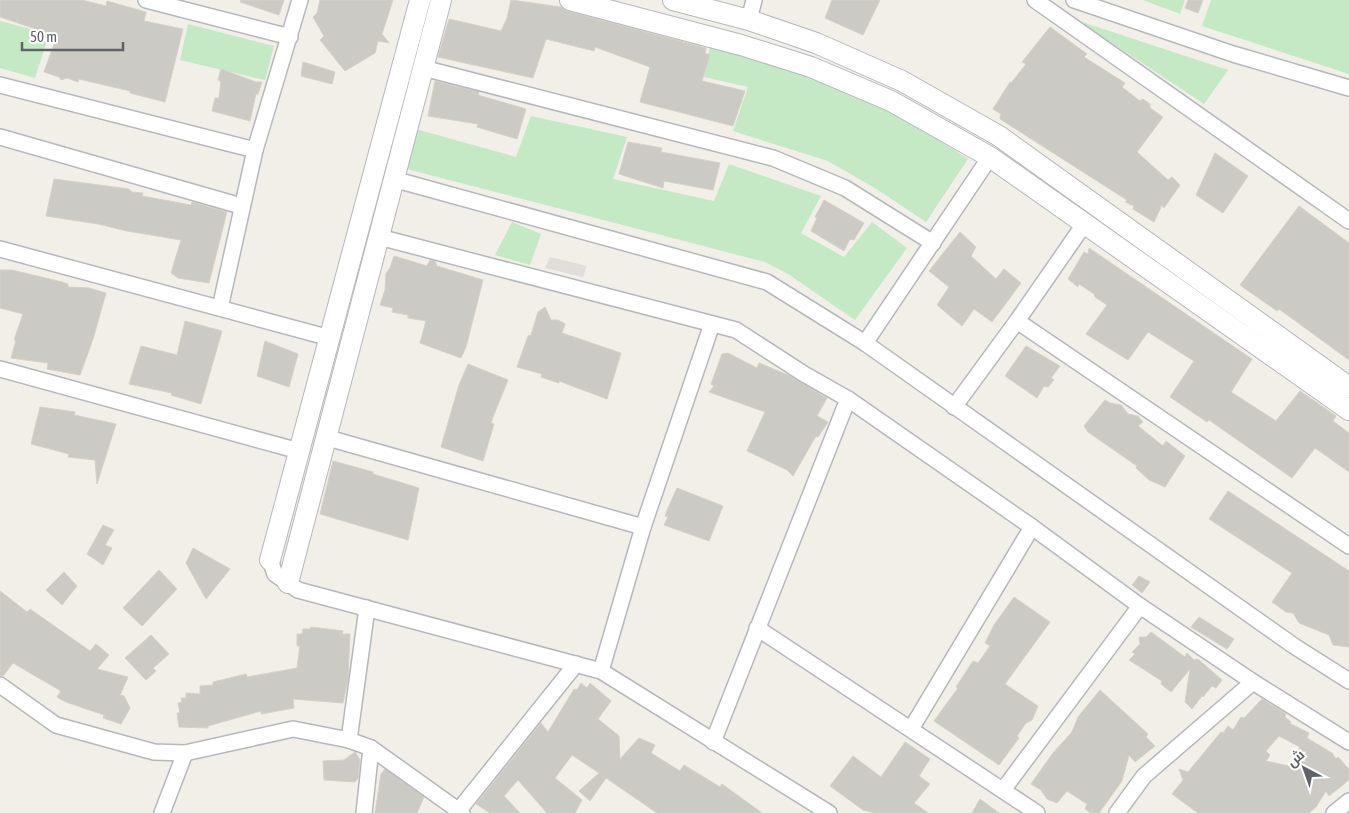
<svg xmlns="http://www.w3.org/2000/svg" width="1349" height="813" font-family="'Asap Condensed',Cairo,sans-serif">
<rect width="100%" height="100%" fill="#f1efe8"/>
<path fill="#e0deda" d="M550,257L587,266L583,277L545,268Z"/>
<g fill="#c5e8c5">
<path d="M1143,0H1185L1180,14Z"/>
<path d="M1211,0H1349V74L1202,26Z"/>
<path d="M0,21L49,34L35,78L0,68Z"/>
<path d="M1079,21L1228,70L1204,104Z"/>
<path d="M188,24L274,46L265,80L180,60Z"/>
<path d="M711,43L838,85L905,118L968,159L926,222L878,190L828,161L733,131L748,87L704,77Z"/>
<path d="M531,116L627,137L613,179L714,201L729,164L821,196L801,233L844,257L872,222L907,248L855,320L788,274L765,262L403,168L412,128L516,157Z"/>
<path d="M512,222L541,234L530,265L495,255Z"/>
</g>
<g fill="#cccac5" stroke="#d6d1c6" fill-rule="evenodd">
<path d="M0,0H82L106,6L107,1L146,12L144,21L183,29L165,102L130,93V91L79,79L78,82L67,78L61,80L59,77L44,72L57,36L0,17Z"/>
<path d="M241,0H284L279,15L240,2Z"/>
<path d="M320,0H393L382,34L389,43L378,41L375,53L345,71L320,40L324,36L313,17L317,13Z"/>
<path d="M511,0L561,7L567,11L706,48L705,54H710L702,81L745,91L733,126L640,102L650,67L595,47L594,51L546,39L533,78L438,57L449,19L501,31L507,18Z"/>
<path d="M832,0H880L863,35L825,18Z"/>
<path d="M1188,0H1203L1198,13L1185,8Z"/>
<path d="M1050,27L1087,54L1084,57L1125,83L1122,87L1140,101L1143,99L1150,104V108L1163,117L1137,152L1168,180L1172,177L1180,185L1164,208L1162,205L1154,222L1133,209L1134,206L1125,202L1127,200L1119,195L1000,119L1001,114L993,109L1010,82L1011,83L1026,64L1022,62Z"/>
<path d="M303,62L335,72L332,84L301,76Z"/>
<path d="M221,69L256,82H262L258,94H256L250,121L212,111L215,98H219L221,82L218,80Z"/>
<path d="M435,81L479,92L478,95L526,109L517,139L477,127L478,124L428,116Z"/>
<path d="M628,142L662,148L661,152L720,163L713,190L664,181L663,188L619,174Z"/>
<path d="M1215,153L1248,176L1223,213L1196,195Z"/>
<path d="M54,179L129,189L132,192L143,193L142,196L191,205L192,202L227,212L209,283L178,278L171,273L181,240L127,231L98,224L46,216Z"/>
<path d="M824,200L864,223L854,240L850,239L844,251L811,231L817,218L815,217Z"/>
<path d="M1299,206L1349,243V360L1279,309L1277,311L1240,285Z"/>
<path d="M960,232L976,247L971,256L996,279L1004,269L1021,283L992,322L974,309L962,326L937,305L949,287L929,271Z"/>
<path d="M1089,248L1252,359L1231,392L1276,421L1300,391L1336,416L1333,421L1349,433V472L1315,448L1292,478L1209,420L1207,422L1170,397L1194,361L1148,332L1128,360L1086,334L1107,305L1095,297L1094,294L1079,284L1078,287L1068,279L1084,252L1088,254Z"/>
<path d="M394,256L427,266L430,260L435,261L437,266L483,280L466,347L461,358L420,343L426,321L408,318V315L392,312L393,308L380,305L385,290L386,273L390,268Z"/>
<path d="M0,270H12L62,282L68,284V287L89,288L106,293L93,339L80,375L47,369L48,363L11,358L16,340H14L23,314L0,308Z"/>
<path d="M545,307L551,320H558L565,324L562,333L621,353L607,399L559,381V383L541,377L542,374L517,367L528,336L531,335L538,312Z"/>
<path d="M185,321L222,331L201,404L171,395L172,393L129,384L141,346L177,355Z"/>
<path d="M265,341L298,354L289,387L257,376Z"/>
<path d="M1026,346L1060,366L1051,378L1054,380L1048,387L1044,386L1037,398L1005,376Z"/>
<path d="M728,353L757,368L759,363L788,375L827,398L817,416L828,422L818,437L816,436L793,476L787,470L747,451L765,412L709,392L714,386L711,384L722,354Z"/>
<path d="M468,364L508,380L493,417L491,423L494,424L483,461L441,447L459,385Z"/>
<path d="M1105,400L1110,403L1121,405L1128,414L1138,416L1143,422L1138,426L1163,446L1166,441L1185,456L1165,487L1149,480L1136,468L1137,466L1088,432L1084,426Z"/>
<path d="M40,407L75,412L74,415L116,424L97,484L95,460L68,457L69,454L31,444Z"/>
<path d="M333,461L373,472V474L419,488L408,540L320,514Z"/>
<path d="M677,488L723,506L709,541L664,525L668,517L665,516L668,508Z"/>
<path d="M1228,491L1349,571V647L1333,645L1329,635L1299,623L1293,613L1286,612L1272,602L1292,573L1209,519Z"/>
<path d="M103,525L114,530L105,545L112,548L103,565L87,554Z"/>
<path d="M193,548L230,569L206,599L186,563Z"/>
<path d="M159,570L177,589L142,626L123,608Z"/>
<path d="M64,572L77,586L62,605L46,590Z"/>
<path d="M1139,576L1150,582L1142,593L1132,585Z"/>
<path d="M0,591L27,612L30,609L90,651L96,644L109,655L97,669L128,677L120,695L124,696L130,708L121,724L103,718L104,715L66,702L57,697L61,691L13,663L3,676H0Z"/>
<path d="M1014,597L1050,622L1005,684L1038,706L1032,720L1026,723L1017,736L1019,738L999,765L934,721L958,688L956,687L973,661L978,663L990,646L985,643L994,625Z"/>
<path d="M1199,617L1234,639L1227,649L1191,627Z"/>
<path d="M311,627L343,631L342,634H350L348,679L343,703L293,699L294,708L261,714V711L208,726V728L179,727L177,713H180L178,703L182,702L181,698H186V693L200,694V686L213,685V682L246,674L247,677L297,668L300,646H297V634H302L303,629H310Z"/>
<path d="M1151,632L1185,657L1187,653L1194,660L1198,659L1222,680L1216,688L1212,686L1203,697L1202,696L1192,709L1185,702L1190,669L1171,692L1161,684L1162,681L1129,660L1135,654L1132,652L1140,644L1139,637H1146Z"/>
<path d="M151,635L169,654L153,668L156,671L146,680L125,658Z"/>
<path d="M581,683L587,688L590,683L611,701L598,719L619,736L620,759L639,738L655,745L651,753L680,771L684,765L720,787L722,784L762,813H657L606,778L590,801L579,791L599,773L572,755L555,778L582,800L575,813H547L518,780L504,796L520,813H490L476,804L541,723L548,732L574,689L577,690Z"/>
<path d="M1100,690L1148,734L1146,737L1155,746L1135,762L1129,755L1122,781L1099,813H1091L1085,809L1087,804L1067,791L1057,803L1047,799L1041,790L1031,784L1053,753L1072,732L1078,717Z"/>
<path d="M1262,699L1286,714L1285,717L1291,722L1289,723L1309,733L1307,738L1332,753L1336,759L1338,757L1349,769V780L1329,796L1326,791L1316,807L1309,813H1198L1172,794L1183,780L1179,769L1188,772L1221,732L1223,733L1228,726L1233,730L1241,717L1244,718ZM1279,736L1300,747L1289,766L1266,761L1270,755L1266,751Z"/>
<path d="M905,742L930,759L919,776L930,784L914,803L928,813H875L863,810L830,786L853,756L881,777Z"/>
<path d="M355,752L360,760L358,778L355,782L324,780L323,761L344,760Z"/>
<path d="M385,769L424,797L417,813H375L381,774Z"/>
<path d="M980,799L999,813H972Z"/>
</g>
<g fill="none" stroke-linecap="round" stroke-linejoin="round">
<g stroke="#b5b8bc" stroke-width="18">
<g id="minor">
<path d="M146,0L290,37"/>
<path d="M1035,0L1349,221"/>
<path d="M1074,0L1233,54L1349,88"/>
<path d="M749,20L754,0"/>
<path d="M423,68L773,158L845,188L933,243"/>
<path d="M0,85L255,150"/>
<path d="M0,137L241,206"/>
<path d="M393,179L767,282L865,343L1294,646L1349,681"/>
<path d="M379,237L736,330L804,374L848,399L1032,527L1140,606L1253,682L1349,742"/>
<path d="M0,249L330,338"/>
<path d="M220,308L255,150L300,0"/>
<path d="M1017,321L1349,546"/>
<path d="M865,343L990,157"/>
<path d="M0,369L299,451"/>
<path d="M954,407L1017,321L1085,223"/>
<path d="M328,438L643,527"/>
<path d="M270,560L275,574L298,590L601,671L829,813"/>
<path d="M757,628L1037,813"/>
<path d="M601,671L643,527L712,324"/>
<path d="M0,685L56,725L154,752L185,753L293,729L349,740L371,748L462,813"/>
<path d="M911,729L1032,527"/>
<path d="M349,740L367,608"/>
<path d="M713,742L848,399"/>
<path d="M1003,790L1140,606"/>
<path d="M459,810L576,664"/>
<path d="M162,813L185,753"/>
<path d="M364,813L371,748"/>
<path d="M1117,813L1144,776L1253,682"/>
<path d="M1334,813L1349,801"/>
</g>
</g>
<g stroke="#b5b8bc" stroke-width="22">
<g id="tertiary">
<path d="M570,0L741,45L811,67L891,101L990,157L1349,410"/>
<path d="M673,0L749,20L816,43L902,81L999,136L1349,387"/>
<path d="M270,560L420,0"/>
<path d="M288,583L441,0"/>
</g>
</g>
<use href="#minor" stroke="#fff" stroke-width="15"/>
<use href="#tertiary" stroke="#fff" stroke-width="20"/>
</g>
<g transform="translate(1304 768) rotate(319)" stroke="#ffffff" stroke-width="4" paint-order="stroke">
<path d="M0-4L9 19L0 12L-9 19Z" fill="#5f6368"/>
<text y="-8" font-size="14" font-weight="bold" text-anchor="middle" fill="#5f6368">ش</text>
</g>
<path d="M22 42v8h101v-8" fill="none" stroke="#5f6368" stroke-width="2.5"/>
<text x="30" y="42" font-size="15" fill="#5f6368" stroke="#ffffff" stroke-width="4" paint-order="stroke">50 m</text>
</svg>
